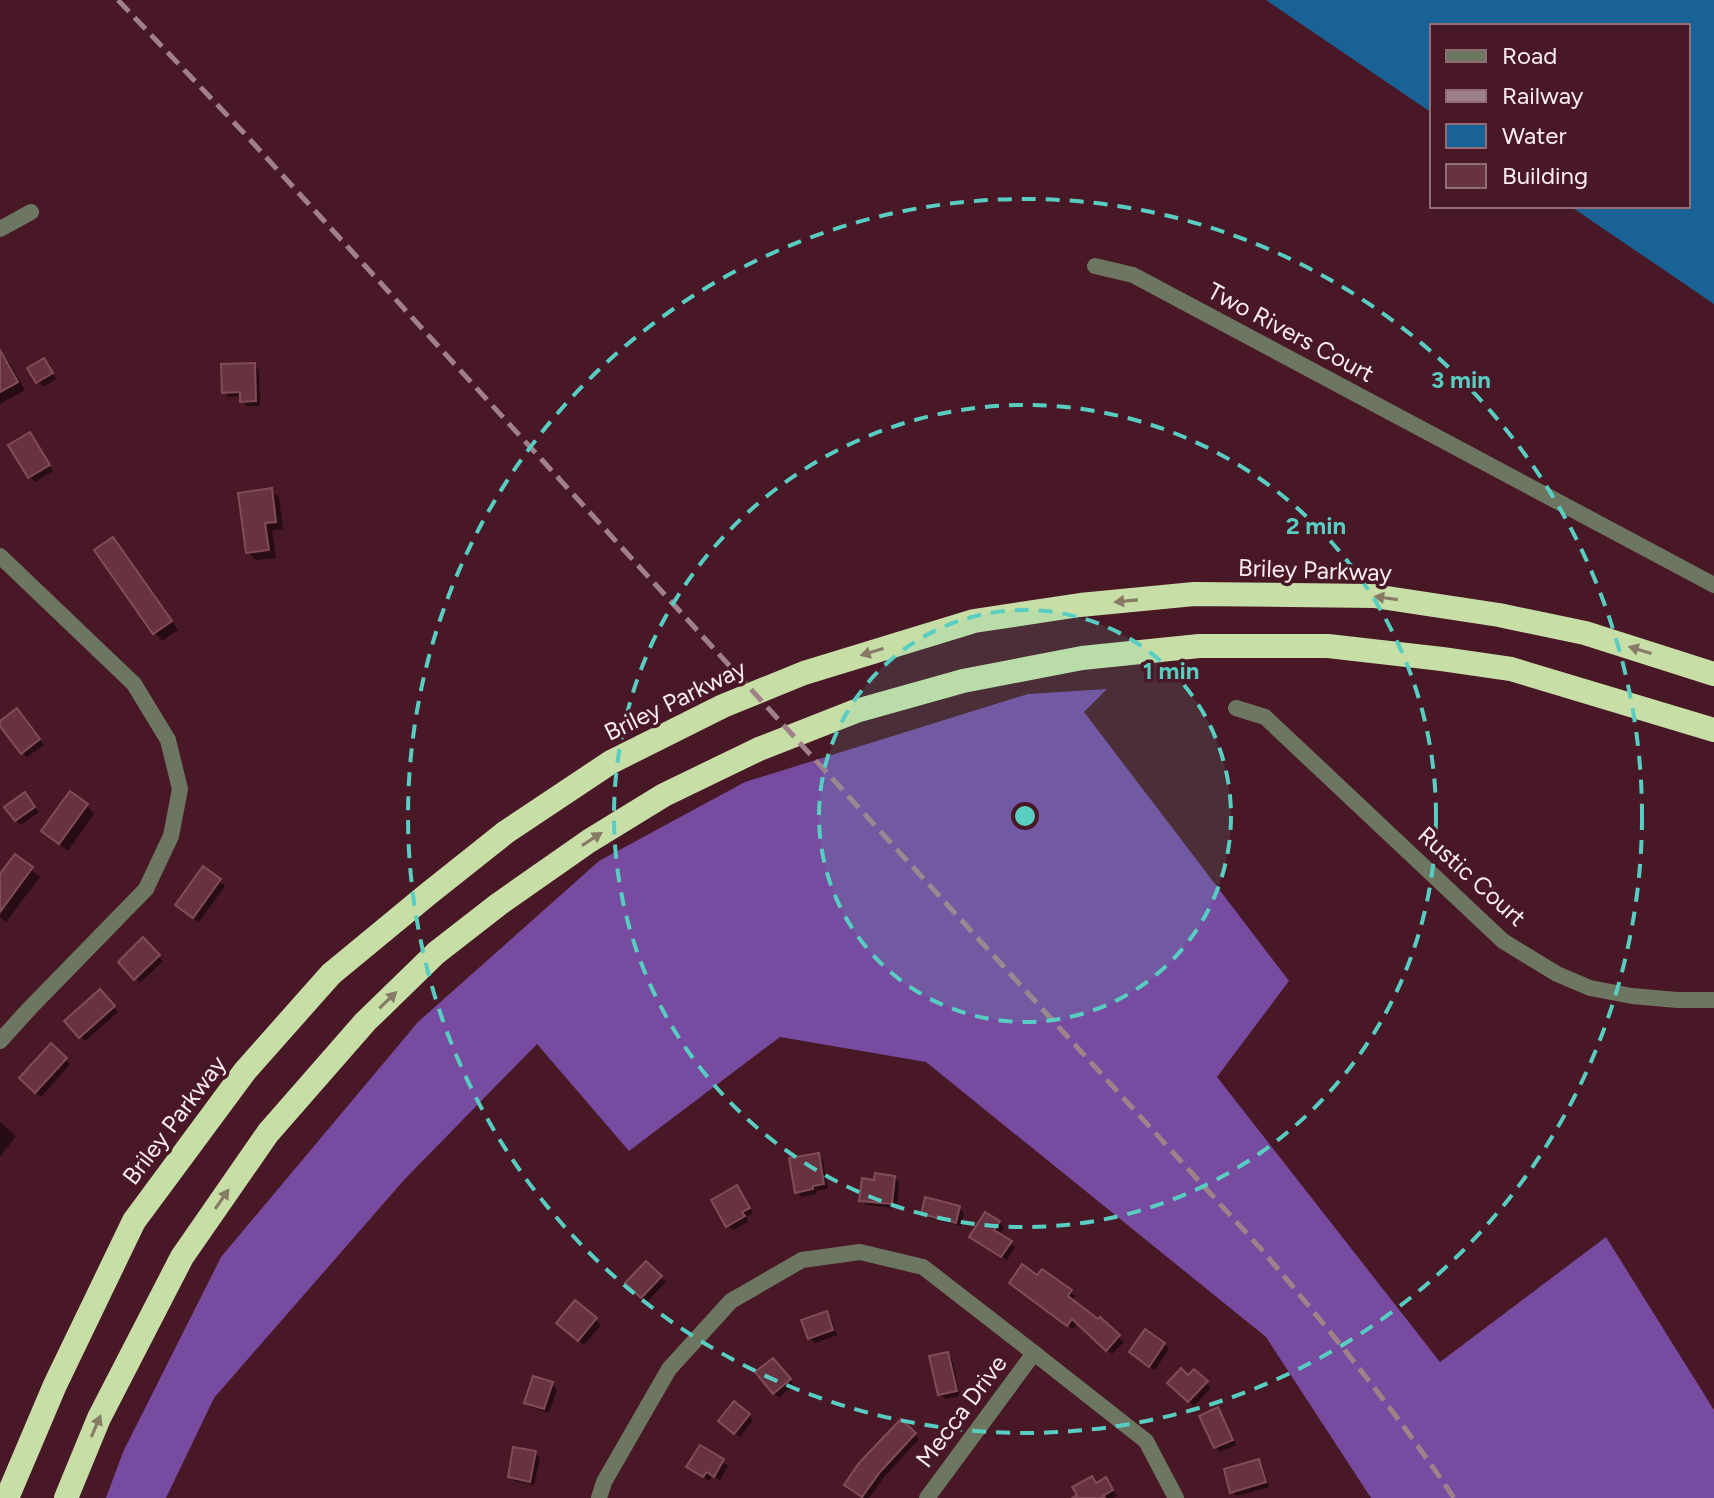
<svg xmlns="http://www.w3.org/2000/svg" width="1714" height="1498" font-family="Figtree,sans-serif">
<rect width="100%" height="100%" fill="#491826"/>
<path fill="#764ba0" d="M1107,689L1084,712L1289,981L1217,1077L1440,1362L1606,1237L1714,1410V1498H1371L1266,1337L926,1062L780,1037L629,1151L537,1044L404,1180L214,1398L166,1498H106L123,1452L221,1257L418,1022L599,861L745,782L1028,694Z"/>
<path fill="#196296" d="M1266,0H1714V304L1570,206H1688V26H1432V113Z"/>
<g fill="#0007">
<path d="M0,352L7,359L25,390L0,404Z"/>
<path d="M48,365L56,379L43,387L29,369Z"/>
<path d="M254,366L259,370L260,406H247L242,401V396L229,397L224,392Z"/>
<path d="M30,435L35,440L53,471L35,482L30,477L11,446Z"/>
<path d="M271,490L279,498L283,529L272,531L276,558L256,560L248,552Z"/>
<path d="M113,540L121,548L178,630L162,641L155,633Z"/>
<path d="M22,715L44,745L27,757L22,753Z"/>
<path d="M30,800L39,812L21,825L16,820Z"/>
<path d="M87,806L94,814L68,851L43,831Z"/>
<path d="M15,857L40,877L6,922L0,917V878Z"/>
<path d="M203,869L225,886L199,922L182,910Z"/>
<path d="M143,940L163,961L140,983L121,962Z"/>
<path d="M100,992L118,1012L85,1041L67,1021Z"/>
<path d="M51,1046L70,1064L41,1097L21,1078Z"/>
<path d="M0,1122L16,1136L0,1157Z"/>
<path d="M818,1155L823,1160L828,1189L816,1191L817,1194L802,1197L797,1192Z"/>
<path d="M894,1178L899,1182L897,1208L866,1205L861,1200Z"/>
<path d="M737,1188L742,1193L753,1213L746,1217L748,1222L733,1230L728,1226Z"/>
<path d="M959,1208L964,1213L961,1226L928,1218L923,1213Z"/>
<path d="M999,1222L1004,1227L999,1235L1015,1247L1007,1260L977,1241Z"/>
<path d="M646,1263L666,1282L647,1302L628,1283Z"/>
<path d="M1038,1278L1071,1292L1075,1296L1072,1301L1098,1322L1100,1320L1124,1342L1112,1354L1078,1323L1073,1329L1017,1287Z"/>
<path d="M575,1303L601,1325L584,1345L564,1328Z"/>
<path d="M826,1313L831,1318L837,1335L815,1343L810,1338Z"/>
<path d="M1164,1344L1169,1349L1155,1370L1136,1357Z"/>
<path d="M947,1354L952,1359L960,1396L945,1399L940,1394Z"/>
<path d="M778,1365L794,1385L779,1398L774,1393Z"/>
<path d="M1194,1371L1211,1388L1194,1406L1170,1383L1188,1378Z"/>
<path d="M552,1384L557,1389L549,1413L531,1407L526,1402Z"/>
<path d="M1217,1410L1222,1415L1236,1445L1220,1452L1216,1447Z"/>
<path d="M748,1415L753,1420L740,1437L726,1425Z"/>
<path d="M901,1422L919,1439L884,1477L869,1498H864L851,1489Z"/>
<path d="M700,1447L728,1466L720,1480L712,1476L709,1481L689,1467Z"/>
<path d="M535,1453L540,1458L534,1485L515,1481L510,1476Z"/>
<path d="M1258,1461L1263,1466L1269,1487L1237,1496L1232,1492Z"/>
<path d="M1091,1478L1097,1485L1105,1480L1117,1496L1113,1498H1081Z"/>
</g>
<g fill="#673340" stroke="#824b58" stroke-width="2">
<path d="M0,350L18,382L0,392Z"/>
<path d="M44,358L53,373L36,383L27,368Z"/>
<path d="M255,363L256,401L240,402V392L222,393L221,364Z"/>
<path d="M30,432L50,465L28,478L8,445Z"/>
<path d="M272,488L276,522L265,523L269,550L246,553L238,493Z"/>
<path d="M113,537L172,621L153,634L94,550Z"/>
<path d="M17,708L40,739L21,754L0,726V721Z"/>
<path d="M70,791L88,804L59,844L41,831Z"/>
<path d="M25,792L35,807L15,821L4,807Z"/>
<path d="M15,854L33,867L0,912V874Z"/>
<path d="M203,866L221,879L193,918L175,905Z"/>
<path d="M143,937L160,955L134,980L118,962Z"/>
<path d="M100,989L115,1006L79,1038L64,1021Z"/>
<path d="M51,1043L67,1058L35,1093L19,1078Z"/>
<path d="M819,1153L824,1184L813,1186V1189L795,1193L789,1158Z"/>
<path d="M875,1173L895,1176L892,1204L859,1201L862,1178L874,1180Z"/>
<path d="M737,1185L750,1208L742,1212L745,1216L726,1227L711,1200Z"/>
<path d="M925,1197L960,1206L956,1223L921,1214Z"/>
<path d="M985,1212L1000,1221L994,1230L1012,1241L1001,1257L969,1237Z"/>
<path d="M646,1261L662,1276L641,1298L625,1283Z"/>
<path d="M1022,1264L1037,1275L1042,1269L1072,1290L1068,1296L1098,1319L1100,1317L1120,1335L1106,1351L1072,1319L1067,1326L1009,1283Z"/>
<path d="M575,1300L597,1318L578,1341L556,1323Z"/>
<path d="M827,1311L833,1330L808,1339L801,1320Z"/>
<path d="M1145,1329L1165,1343L1149,1367L1129,1352Z"/>
<path d="M948,1352L957,1391L938,1395L929,1356Z"/>
<path d="M773,1358L791,1379L773,1394L755,1372Z"/>
<path d="M1181,1368L1188,1375L1194,1369L1208,1381L1188,1402L1167,1383Z"/>
<path d="M533,1376L553,1382L544,1409L524,1403Z"/>
<path d="M734,1401L750,1414L734,1434L718,1421Z"/>
<path d="M1218,1407L1233,1440L1214,1448L1199,1416Z"/>
<path d="M901,1419L916,1433L880,1472L862,1497L844,1485L859,1463Z"/>
<path d="M700,1445L724,1459L714,1477L707,1472L703,1477L686,1467Z"/>
<path d="M513,1447L536,1451L530,1482L508,1477Z"/>
<path d="M1259,1459L1266,1482L1230,1493L1224,1469Z"/>
<path d="M1092,1476L1096,1483L1106,1477L1113,1490L1103,1496L1105,1498H1072L1077,1495L1072,1487Z"/>
</g>
<g fill="none" stroke-linecap="round" stroke-linejoin="round">
<g stroke="#6d7660" stroke-width="16">
<path d="M0,229L31,212"/>
<path d="M1095,266L1133,275L1714,585"/>
<path d="M0,556L134,684L168,740L180,789L171,836L146,889L30,1008L0,1041"/>
<path d="M1236,708L1265,717L1503,941L1557,974L1590,988L1632,996L1677,1000H1714"/>
<path d="M599,1498L604,1482L669,1369L731,1301L802,1260L860,1252L923,1267L1034,1353L1146,1441L1176,1498"/>
<path d="M927,1498L1034,1353"/>
</g>
<g stroke="#c8dea7" stroke-width="24">
<path d="M7,1498L55,1385L134,1221L245,1071L331,974L428,894L506,832L611,762L723,706L804,673L974,621L1080,605L1194,594L1374,596L1499,615L1585,633L1714,674"/>
<path d="M66,1498L99,1418L182,1257L268,1133L365,1022L436,953L499,904L589,841L664,795L759,749L856,711L963,681L1082,658L1199,646H1328L1442,659L1511,669L1714,730"/>
</g>
<path stroke="#a08089" stroke-width="5" stroke-dasharray="16 8" stroke-linecap="butt" d="M118,0L244,133L1261,1249C1329,1329 1395,1410 1454,1498"/>
</g>
<defs><path id="oneway-solid" d="M-6-.8H1V-3.2L6.5 0L1 3.2V.8H-6Z" transform="scale(2)"/></defs>
<g fill="#887b66">
<use href="#oneway-solid" transform="translate(1386 598) rotate(-172)"/>
<use href="#oneway-solid" transform="translate(1126 601) rotate(175)"/>
<use href="#oneway-solid" transform="translate(1640 650) rotate(-163)"/>
<use href="#oneway-solid" transform="translate(872 652) rotate(163)"/>
<use href="#oneway-solid" transform="translate(592 839) rotate(-33)"/>
<use href="#oneway-solid" transform="translate(388 1000) rotate(-44)"/>
<use href="#oneway-solid" transform="translate(222 1199) rotate(-55)"/>
<use href="#oneway-solid" transform="translate(96 1426) rotate(-67)"/>
</g>
<circle cx="1025" cy="816" r="206" fill="#57cec1" fill-opacity=".12"/>
<g fill="none" stroke="#57cec1" stroke-width="4" stroke-dasharray="14 10">
<circle cx="1025" cy="816" r="206"/>
<circle cx="1025" cy="816" r="411"/>
<circle cx="1025" cy="816" r="617"/>
</g>
<g text-anchor="middle" dominant-baseline="central" stroke-width="7" stroke-linejoin="round" paint-order="stroke">
<g font-size="24" fill="#fbedf0" stroke="#491826">
<text transform="translate(1291 332) rotate(28)">Two Rivers Court</text>
<text transform="translate(1315 570) rotate(2)">Briley Parkway</text>
<text transform="translate(675 700) rotate(-26)">Briley Parkway</text>
<text transform="translate(1472 876) rotate(42)">Rustic Court</text>
<text transform="translate(174 1120) rotate(-53)">Briley Parkway</text>
<text transform="translate(961 1411) rotate(-53)">Mecca Drive</text>
</g>
</g>
<circle cx="1025" cy="816" r="12" fill="#57cec1" stroke="#491826" stroke-width="4"/>
<g font-size="24" text-anchor="middle" font-weight="bold" fill="#57cec1" stroke="#491826" stroke-width="7" stroke-linejoin="round" paint-order="stroke">
<text x="1461" y="388">3 min</text>
<text x="1316" y="534">2 min</text>
<text x="1171" y="679">1 min</text>
</g>
<rect x="1430" y="24" width="260" height="184" fill="#491826" stroke="#906d77" stroke-width="2"/>
<rect x="1446" y="50" width="40" height="12" fill="#6d7660" stroke="#906d77" stroke-width="2"/>
<text x="1502" y="64" font-size="24" fill="#fbedf0">Road</text>
<rect x="1446" y="90" width="40" height="12" fill="#a08089" stroke="#906d77" stroke-width="2"/>
<text x="1502" y="104" font-size="24" fill="#fbedf0">Railway</text>
<rect x="1446" y="124" width="40" height="24" fill="#196296" stroke="#906d77" stroke-width="2"/>
<text x="1502" y="144" font-size="24" fill="#fbedf0">Water</text>
<rect x="1446" y="164" width="40" height="24" fill="#673340" stroke="#906d77" stroke-width="2"/>
<text x="1502" y="184" font-size="24" fill="#fbedf0">Building</text>
</svg>
